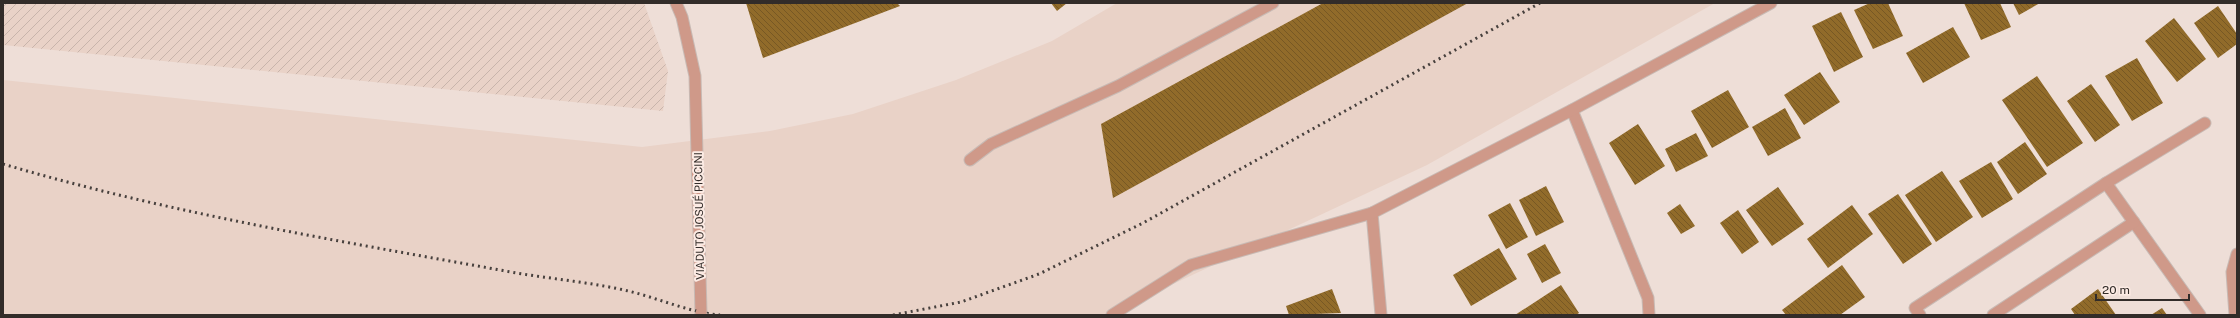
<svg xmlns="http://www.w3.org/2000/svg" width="2240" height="318" font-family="'Public Sans',sans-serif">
<defs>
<pattern id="industrial-furrows" width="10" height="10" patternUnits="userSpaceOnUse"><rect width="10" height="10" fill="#e9d2c7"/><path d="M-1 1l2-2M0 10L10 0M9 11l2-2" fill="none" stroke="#c8b4ab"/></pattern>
<pattern id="building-back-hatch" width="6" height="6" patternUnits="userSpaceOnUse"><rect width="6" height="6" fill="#916b2a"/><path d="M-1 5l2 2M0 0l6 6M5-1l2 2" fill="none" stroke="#775824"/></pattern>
</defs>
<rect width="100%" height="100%" fill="#eeded7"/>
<path fill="url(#industrial-furrows)" d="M3,3H644L668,71L663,111L3,45Z"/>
<path fill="#e9d2c7" d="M1117,3H1715L1427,165L1107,315H3V80L642,147L770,131L853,114L956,80L1052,41Z"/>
<g fill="url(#building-back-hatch)">
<path d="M746,3H897L900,6L763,58Z"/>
<path d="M1051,3H1067L1057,11Z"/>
<path d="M1323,3H1468L1113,198L1101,124Z"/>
<path d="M1870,3H1888L1903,36L1873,49L1854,10Z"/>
<path d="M1964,3H2000L2011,27L1981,40Z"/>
<path d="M2013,3H2040L2019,15Z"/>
<path d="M2218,6L2237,34V44L2218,58L2194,23Z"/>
<path d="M1841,12L1863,57L1834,72L1812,26Z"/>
<path d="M2174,18L2206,59L2177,82L2145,41Z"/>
<path d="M1953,27L1970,57L1923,83L1906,53Z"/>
<path d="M2137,58L2163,103L2132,121L2105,76Z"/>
<path d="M1820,72L1840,102L1804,125L1784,95Z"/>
<path d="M2037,76L2083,143L2047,167L2002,100Z"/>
<path d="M2091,84L2120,125L2095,142L2067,101Z"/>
<path d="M1728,90L1749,127L1712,148L1691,111Z"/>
<path d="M1785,108L1801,138L1768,156L1752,127Z"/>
<path d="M1638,124L1665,166L1635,185L1609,143Z"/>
<path d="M1696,133L1708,156L1676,172L1665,149Z"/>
<path d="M2025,142L2047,174L2018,194L1997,162Z"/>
<path d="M1991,162L2013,199L1982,218L1959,181Z"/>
<path d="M1942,171L1973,217L1936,242L1905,195Z"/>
<path d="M1546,186L1564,222L1536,236L1519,200Z"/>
<path d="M1778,187L1804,224L1772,246L1746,210Z"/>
<path d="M1898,194L1932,244L1903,264L1868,214Z"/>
<path d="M1510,203L1528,237L1506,249L1488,215Z"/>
<path d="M1680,204L1695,226L1681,234L1667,213Z"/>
<path d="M1852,205L1873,234L1828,268L1807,239Z"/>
<path d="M1738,210L1759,242L1742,254L1720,223Z"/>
<path d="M1545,244L1561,273L1542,283L1527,254Z"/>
<path d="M1499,248L1517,279L1471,306L1453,275Z"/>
<path d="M1842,265L1865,297L1840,315H1786L1782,310Z"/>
<path d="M1561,285L1579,313L1576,315H1515Z"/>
<path d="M1332,289L1341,313L1289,315L1286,306Z"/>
<path d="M2098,289L2116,315H2075L2071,309Z"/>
<path d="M2162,308L2167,315H2151Z"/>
</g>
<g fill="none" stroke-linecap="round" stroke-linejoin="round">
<g stroke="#c8bab4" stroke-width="13">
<path id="service" d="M970,160L991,144L1118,86L1273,3"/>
</g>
<g stroke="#c8bab4" stroke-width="13">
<g id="minor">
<path d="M1572,110L1648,298L1649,315"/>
<path d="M2106,183L2200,315"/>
<path d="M1372,213L1381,315"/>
<path d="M1112,315L1191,265L1372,213L1572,110L1771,3"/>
<path d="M1920,315L1915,308L2106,183L2205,123"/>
<path d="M1993,315L2134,222"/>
</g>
</g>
<g stroke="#c8bab4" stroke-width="13">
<g id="tertiary">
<path d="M676,3L682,17L695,76L701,313"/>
<path d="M2235,315L2232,272L2237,254"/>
</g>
</g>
<use href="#service" stroke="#cf9989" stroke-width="11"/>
<use href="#minor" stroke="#cf9989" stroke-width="11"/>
<use href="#tertiary" stroke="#cf9989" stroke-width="11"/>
<g stroke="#47403d" stroke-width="3" stroke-dasharray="2 4" stroke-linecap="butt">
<path d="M3,164C165,212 333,240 500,270C541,278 583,281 624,290C656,297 687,312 720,315"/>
<path d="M893,315L961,302L1039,274L1143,223L1540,3"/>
</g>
<g stroke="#c8bab4" stroke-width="13" stroke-linecap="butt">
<path id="tertiary-bridge" d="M701,313V315"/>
</g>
<use href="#tertiary-bridge" stroke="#cf9989" stroke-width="11"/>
</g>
<g text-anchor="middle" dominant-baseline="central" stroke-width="4" stroke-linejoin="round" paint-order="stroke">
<g font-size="11" fill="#322c29" stroke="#fcebe4">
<text transform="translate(699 216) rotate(-91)">VIADUTO JOSUÉ PICCINI</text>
</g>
</g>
<rect width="2240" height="318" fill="none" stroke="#322c29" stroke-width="8"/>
<path d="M2096 294v6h93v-6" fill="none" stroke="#322c29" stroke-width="2"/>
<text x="2102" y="294" font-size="12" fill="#322c29" stroke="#fcebe4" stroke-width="3" paint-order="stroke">20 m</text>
</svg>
